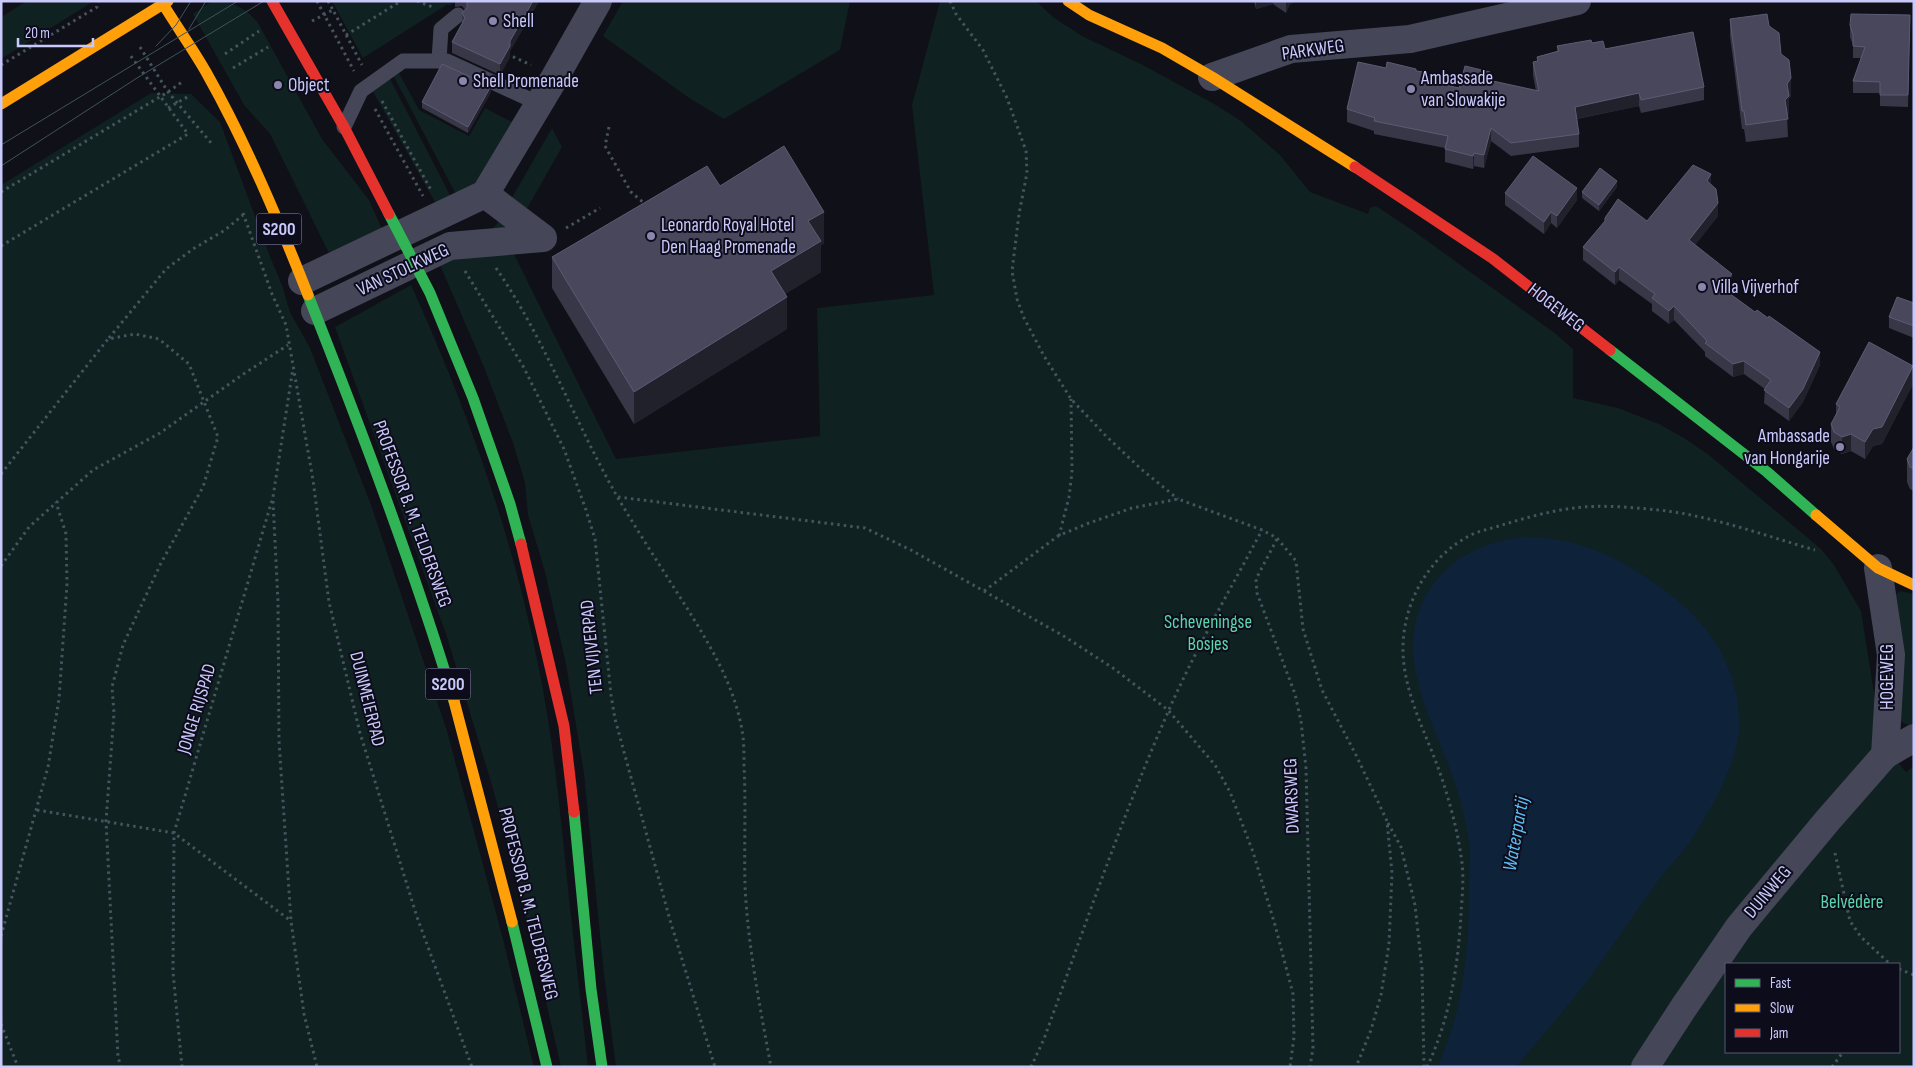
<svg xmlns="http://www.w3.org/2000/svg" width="1915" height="1068" font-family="'Sofia Sans Condensed',sans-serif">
<rect width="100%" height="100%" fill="#101018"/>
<g fill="#0f2120" fill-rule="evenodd">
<path d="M27,1H94L1,59V17Z"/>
<path d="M212,1C232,1 245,7 258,23L322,139L369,200L382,229L331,257L270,134L244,105L193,14Z"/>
<path d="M332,1H457L449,6L448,4L363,58Z"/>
<path d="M623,1H850L840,50L724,119L689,98L603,36Z"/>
<path d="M940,1H1036L1053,17L1082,36L1143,65L1216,105L1241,121L1280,155L1310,192L1368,214L1370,208L1376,206L1415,232L1556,334L1573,349V398L1618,408L1659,424L1684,438L1709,455L1821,549L1834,565L1861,611L1882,743L1906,772L1914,766V1067H616L604,975L584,774L566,664L545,572L528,515L525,483L513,443L484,367L440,265L482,243L498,222L552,128L562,147L508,242L616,459L820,436L817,308L934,295L912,105ZM1726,964H1899V1052H1726Z"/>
<path d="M398,71L419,110L469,136L485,108L518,125L480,189L459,200L393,75Z"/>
<path d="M389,77L454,203L440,211L371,88Z"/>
<path d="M151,93L191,94L220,122L271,259L282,285L290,312L310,348L371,505L447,731L503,939L534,1067H1V185Z"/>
<path d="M411,285C466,406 512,533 538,664C554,741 561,820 569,898C575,954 582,1010 588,1067H561L515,868L491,782L447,637L335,327Z"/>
<path d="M1900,591L1914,594V724C1908,726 1903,724 1899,719L1896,594Z"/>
</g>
<path fill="#0e223a" d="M1522,537C1583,536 1629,562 1676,599C1711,627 1737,669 1739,715C1739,721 1740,727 1739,733C1734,770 1710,812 1689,843C1679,857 1666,869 1656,884C1634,913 1615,944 1593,973C1569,1006 1542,1036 1516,1067H1437C1464,1010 1469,948 1469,886C1469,871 1471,856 1469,841C1465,820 1460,796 1452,775C1430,713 1387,645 1434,583C1455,555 1488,541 1522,537Z"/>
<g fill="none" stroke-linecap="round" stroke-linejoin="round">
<g stroke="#46545e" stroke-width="3" stroke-dasharray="2.5 4" stroke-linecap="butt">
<path d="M317,1L354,71"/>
<path d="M328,1L333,10"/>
<path d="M417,1L435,8"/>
<path d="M950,1L956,14L983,50L1007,98L1026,151L1027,173L1019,214L1012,271L1017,299L1024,318L1044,356L1071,399L1106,436L1141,469L1178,499"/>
<path d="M312,21L333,10L362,65"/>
<path d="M346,35L401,1"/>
<path d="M140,47L168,92L212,144"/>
<path d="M225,54L259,31"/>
<path d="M507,54L531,65"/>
<path d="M1,65L97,7L98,1"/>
<path d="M233,68L268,47"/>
<path d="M382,101L431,190H433"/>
<path d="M168,108L189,96"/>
<path d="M375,109L423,196"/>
<path d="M609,127L605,146L631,192L645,204"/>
<path d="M1,192L168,92L182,82"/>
<path d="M243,213L272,294L286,325L313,480L329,602L360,733L417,917L472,1067"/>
<path d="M566,228L600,208"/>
<path d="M1,246L188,134L130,55"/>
<path d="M496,268C545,339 575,423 618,498C640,535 664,572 687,608C711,647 734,685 742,730C744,741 744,753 744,765C746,805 744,846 745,886C748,947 760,1007 771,1067"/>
<path d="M465,271L523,366L564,449L586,510L595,539L611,695L615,719L670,920L715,1067"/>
<path d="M109,338L166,269L193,249L225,230L243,215"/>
<path d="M1,474L108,339L135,334L159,339L189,364L218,437L203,487L161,563L123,645L112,687L114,713L106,821L118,1057L121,1067"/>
<path d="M618,497L865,528L911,550L1062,635L1113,668L1168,710L1215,765L1230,792L1253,852L1275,925L1293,994L1294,1037L1290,1067"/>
<path d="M273,501L278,602L279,741L291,921L304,1014L317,1067"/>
<path d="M1059,536L1069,497L1072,472L1071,399"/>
<path d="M1277,539L1256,579L1257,593L1295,694L1301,721L1306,768L1313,1048L1310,1067"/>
<path d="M1,566L29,527L93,470L160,433L242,375L288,345"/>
<path d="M984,591L1058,536L1089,523L1132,508L1178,499L1262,530L1277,538L1296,561L1303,629L1322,690L1357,757L1387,821L1392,873L1389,944L1381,995L1371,1030L1356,1067"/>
<path d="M37,810L174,833L291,921"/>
<path d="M1388,823L1401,847L1415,905L1422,969L1424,1067"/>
<path d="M1835,853L1850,921L1861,937L1890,964"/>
<path d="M1,936L48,767L59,699L67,584L66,534L56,502"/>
<path d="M1899,969L1914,975"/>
<path d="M1,1024L18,1067"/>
<path d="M182,1067L173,972L174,833L273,497L293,368"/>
<path d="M1031,1067L1044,1039C1084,929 1121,819 1168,712C1195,650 1230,590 1262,530"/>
<path d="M1427,1067C1450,1018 1458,967 1461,914C1462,897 1464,879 1462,863C1458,832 1450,802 1440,773C1426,733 1403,692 1403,649C1403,600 1431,553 1475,533C1484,530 1493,528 1502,525C1525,518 1550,511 1574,508C1600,504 1640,508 1667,511C1718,518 1766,536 1815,550"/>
<path d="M1832,1067L1843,1052"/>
</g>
<g stroke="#454658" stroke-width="15">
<path d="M439,60L441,29L458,15"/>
<path d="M344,127L361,91L403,61H447L540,104"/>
</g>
<g stroke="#454658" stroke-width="28">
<path d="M1212,77L1291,49L1410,39L1577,1"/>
<path d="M302,281L485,194L555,77L598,1"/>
<path d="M315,311L450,246L543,238L485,194"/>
<path d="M1878,568L1891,655L1885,755"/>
<path d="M1645,1067L1684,1007L1739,927L1828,820L1885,755L1914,738"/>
</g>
<g stroke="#30b455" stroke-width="11">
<path d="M389,214L430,293L473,398L510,504L521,544"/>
<path d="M308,295C361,429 412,563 454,701"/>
<path d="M1610,350L1767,472L1816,515"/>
<path d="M574,812L591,989L602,1067"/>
<path d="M512,922L547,1067"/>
</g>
<g stroke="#ff9f0a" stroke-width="11">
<path d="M1068,1L1089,15L1162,48L1212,77L1355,167"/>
<path d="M163,4C177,27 193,49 206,72C246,143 278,219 308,295"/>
<path d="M1,104L168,1"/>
<path d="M1816,515L1878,568L1914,585"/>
<path d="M454,701L512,922"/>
</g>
<g stroke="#e5322d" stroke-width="11">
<path d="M272,1L344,127L389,214"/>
<path d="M1355,167L1492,258L1610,350"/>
<path d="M521,544L564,726L574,812"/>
</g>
<g stroke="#3e545f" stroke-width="1">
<path d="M189,29L206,1"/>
<path d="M156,46L176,25L191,1"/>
<path d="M1,145L238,1"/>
<path d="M1,166L137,78L264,1"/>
</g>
</g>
<g fill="#383748">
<path d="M455,1H539L510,51V57L500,75L452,53V42L462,24V13L465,10L462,6L455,7Z"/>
<path d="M1254,1H1296L1290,4L1286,13L1273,4L1256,9Z"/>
<path d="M1910,15L1908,107L1880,106V93H1853V81L1861,58H1853V45L1850,37V25Z"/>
<path d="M1730,19L1769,26L1781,54L1791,96L1789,99V113L1787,115L1788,137L1746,142L1744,129H1742L1730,36Z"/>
<path d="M1592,43L1605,49L1704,87V100L1641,113L1639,106L1577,119L1579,134V147L1511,156L1491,141L1484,168L1474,166L1473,169L1445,162V148L1374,134V131L1347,122V109L1386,68L1416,71L1424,80L1459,88L1490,80L1536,91L1533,75V62L1537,61V57L1557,51V46Z"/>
<path d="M491,92L468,133L422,108V102Z"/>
<path d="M1711,185L1718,216L1695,245L1732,287L1728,292L1820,365L1803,402L1789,421L1764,403L1765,389L1744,374L1733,377L1705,356V352L1674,320L1669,324L1652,311V304L1619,280L1615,285L1583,260V247L1605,222V218L1647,221Z"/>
<path d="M720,186L824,243L821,245V272L785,294L787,329L634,424L552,288V257Z"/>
<path d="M1617,187L1599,211L1582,198V192Z"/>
<path d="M1505,193L1577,200L1557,228L1551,223L1544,234L1505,205Z"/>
<path d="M1914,303V338L1889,328V317Z"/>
<path d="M1913,384L1882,444L1873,446L1865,459L1851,451L1842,454L1834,449L1831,442V424L1836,416V404Z"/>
<path d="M1914,447V491L1910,489L1907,482V459Z"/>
</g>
<g fill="#21212c">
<path d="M533,1H539L510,51V41Z"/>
<path d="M1256,1H1273V4L1256,9Z"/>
<path d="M1286,1H1296L1290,4L1286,13Z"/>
<path d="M510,46V57L500,75V64Z"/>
<path d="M1791,78V96L1789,99V113L1785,118V100L1787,84Z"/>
<path d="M491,86V92L468,133V127Z"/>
<path d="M1639,93V106L1575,119V107Z"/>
<path d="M1491,128V141L1484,168V155Z"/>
<path d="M1474,153V166L1473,169V156Z"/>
<path d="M1711,174V187L1707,181Z"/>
<path d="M1617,181V187L1599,211V205Z"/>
<path d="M1577,188V200L1557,228V216Z"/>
<path d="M1718,203V216L1689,253V240Z"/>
<path d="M824,212V243L821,245V272L771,303V271L808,221Z"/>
<path d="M1551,212V223L1544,234V222Z"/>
<path d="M1619,267V280L1615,285V272Z"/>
<path d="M1732,274V287L1722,301V288Z"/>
<path d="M787,297V329L634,424V392Z"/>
<path d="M1674,306V320L1669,324V311Z"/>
<path d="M1820,352V365L1803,402L1789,421V408Z"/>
<path d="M1744,361V374L1733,377V364Z"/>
<path d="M1913,366V384L1882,444L1873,446L1865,459V442L1873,429Z"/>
<path d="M1851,434V451L1842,454V437Z"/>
</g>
<g fill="#48475b" stroke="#5c5b74">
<path d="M466,1H533L510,41V46L500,64L452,42L465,18L462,13L467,8V3Z"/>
<path d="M1767,14L1769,26L1779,33L1781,54L1789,60L1791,78L1787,84L1789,96L1785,100L1788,119L1746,125L1744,111H1742L1730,19Z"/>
<path d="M1851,14L1910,15L1908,95H1880V82L1853,81L1865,47L1853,46V35L1850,25Z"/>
<path d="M1693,32L1704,87L1641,100L1639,93L1575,107L1579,134L1511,143L1491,128L1484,155L1474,153L1473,156L1445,149L1448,136L1374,121L1375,118L1347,109L1358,62L1386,68L1387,62L1416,69V71L1424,72L1422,80L1459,88L1465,66L1490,72L1488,80L1539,91L1533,62L1538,61L1537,57L1559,51L1557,46L1591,40L1592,43L1603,41L1605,49Z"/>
<path d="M442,64L491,86L468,127L422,102Z"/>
<path d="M784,146L824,212L808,221L821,241L771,271L787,297L634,392L552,257L707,166L720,186Z"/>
<path d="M1533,156L1577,188L1557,216L1551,212L1544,222L1505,193Z"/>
<path d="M1693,165L1711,174L1707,181L1716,189L1718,203L1689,240L1732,274L1722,288L1755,312L1757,310L1768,318L1769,316L1820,352L1803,389L1789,408L1764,390L1771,380L1744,361L1733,364L1705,343L1707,341L1674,306L1669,311L1652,298L1655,294L1619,267L1615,272L1583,247L1605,221V218L1618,199L1647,221Z"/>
<path d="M1600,168L1617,181L1599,205L1582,192Z"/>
<path d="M1897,297L1914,303V326L1889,317Z"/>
<path d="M1869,342L1913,366L1882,427L1873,429L1865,442L1851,434L1842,437L1834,432L1831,424L1840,407L1836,404Z"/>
<path d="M1914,447V469L1910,467L1907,459Z"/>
</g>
<g fill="#8988ac" stroke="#0d0c1b" stroke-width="2">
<circle cx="493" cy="21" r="5"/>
<circle cx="463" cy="81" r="5"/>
<circle cx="278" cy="85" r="5"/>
<circle cx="1411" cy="89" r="5"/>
<circle cx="651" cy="236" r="5"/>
<circle cx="1702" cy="287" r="5"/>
<circle cx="1840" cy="447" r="5"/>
</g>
<g text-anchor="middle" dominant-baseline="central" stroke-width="4" stroke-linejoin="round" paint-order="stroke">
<g fill="#0d0c1b" stroke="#9190b8" stroke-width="1">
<rect x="256.5" y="213.5" width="45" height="31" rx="4"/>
<rect x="425.5" y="668.5" width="45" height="31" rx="4"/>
</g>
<g font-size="18" font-weight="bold" fill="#cac9fc">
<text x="279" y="229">S200</text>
<text x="448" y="684">S200</text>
</g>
<g font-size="19" fill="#cac9fc" stroke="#0d0c1b" text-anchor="start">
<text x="503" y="21">Shell</text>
<text x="1421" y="78">Ambassade<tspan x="1421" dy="22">van Slowakije</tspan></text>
<text x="473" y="81">Shell Promenade</text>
<text x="288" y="85">Object</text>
<text x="661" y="225">Leonardo Royal Hotel<tspan x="661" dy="22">Den Haag Promenade</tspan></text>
<text x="1712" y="287">Villa Vijverhof</text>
<text x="1830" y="436" text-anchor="end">Ambassade<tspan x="1830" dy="22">van Hongarije</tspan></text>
</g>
<g font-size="19" fill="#cac9fc" stroke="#0d0c1b">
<text transform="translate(1313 50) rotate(-8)">PARKWEG</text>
<text transform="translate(403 270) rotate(-25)">VAN STOLKWEG</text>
<text transform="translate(1556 308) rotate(38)">HOGEWEG</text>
<text transform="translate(412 514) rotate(70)">PROFESSOR B. M. TELDERSWEG</text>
<text transform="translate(592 647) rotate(-96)">TEN VIJVERPAD</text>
<text transform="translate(1887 677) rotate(-90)">HOGEWEG</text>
<text transform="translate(367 699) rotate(76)">DUINMEIERPAD</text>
<text transform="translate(197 709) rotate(-73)">JONGE RIJSPAD</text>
<text transform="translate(1292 796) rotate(-92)">DWARSWEG</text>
<text transform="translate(1768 892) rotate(-50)">DUINWEG</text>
<text transform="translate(528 904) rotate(76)">PROFESSOR B. M. TELDERSWEG</text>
</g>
<g font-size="19" fill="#5bd6ab" stroke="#0d0c1b">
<text x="1208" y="622">Scheveningse<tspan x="1208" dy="22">Bosjes</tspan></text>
<text x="1852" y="902">Belvédère</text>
</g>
<g font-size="20" font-style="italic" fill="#5dbef5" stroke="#0d0c1b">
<text transform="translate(1516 834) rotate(-80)">Waterpartij</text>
</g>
</g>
<rect width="1915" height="1068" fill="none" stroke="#cac9fc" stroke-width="5"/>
<rect x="1725" y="963" width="175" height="90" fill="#0d0c1b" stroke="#595875"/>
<rect x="1735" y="979" width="25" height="8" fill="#30b455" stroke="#595875"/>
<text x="1770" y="988" font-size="15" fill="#cac9fc">Fast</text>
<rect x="1735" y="1004" width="25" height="8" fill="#ff9f0a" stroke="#595875"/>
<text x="1770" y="1013" font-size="15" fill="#cac9fc">Slow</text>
<rect x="1735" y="1029" width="25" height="8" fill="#e5322d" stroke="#595875"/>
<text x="1770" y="1038" font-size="15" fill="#cac9fc">Jam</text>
<path d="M18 38v8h75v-8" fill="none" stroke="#cac9fc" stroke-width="2.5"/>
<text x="25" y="38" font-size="15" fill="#cac9fc" stroke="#0d0c1b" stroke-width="4" paint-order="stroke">20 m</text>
</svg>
